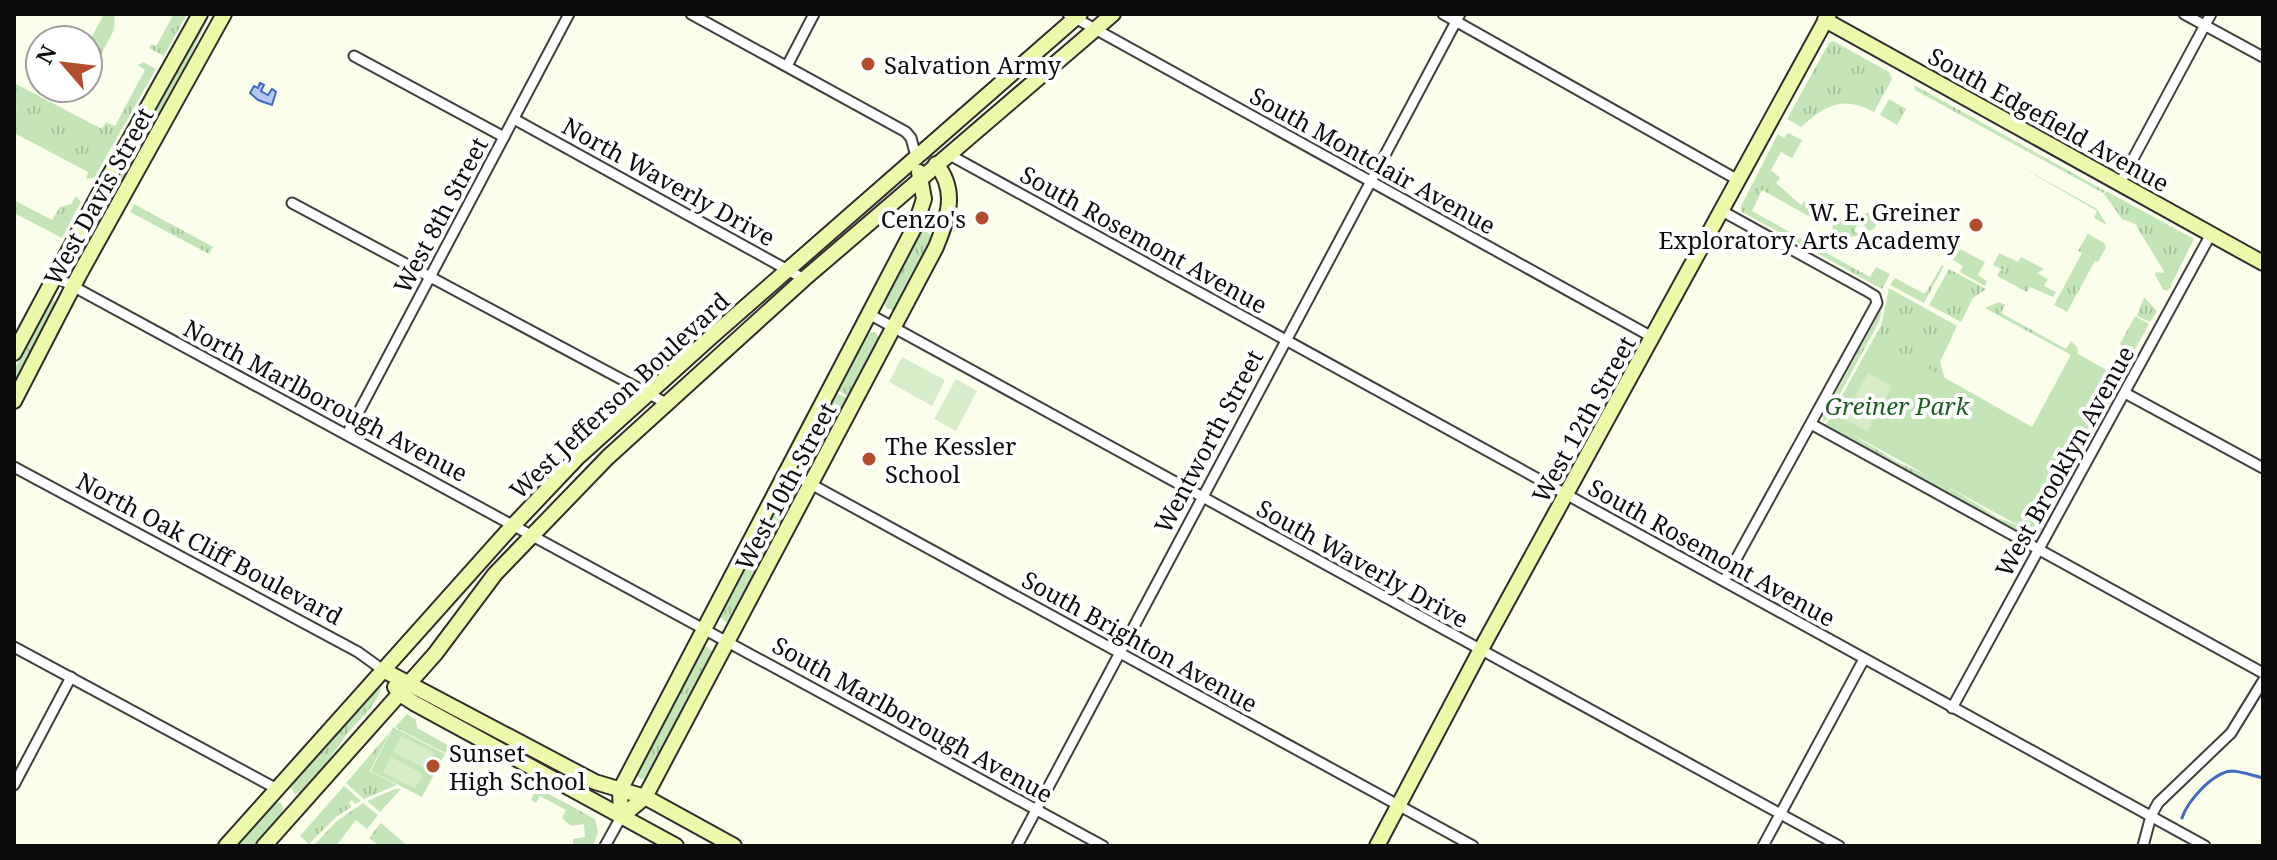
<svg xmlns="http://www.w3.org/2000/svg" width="2277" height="860" font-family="'Noto Serif',serif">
<defs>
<pattern id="grass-tufts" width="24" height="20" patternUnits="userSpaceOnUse" patternTransform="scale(2)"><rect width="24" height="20" fill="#c3e5b8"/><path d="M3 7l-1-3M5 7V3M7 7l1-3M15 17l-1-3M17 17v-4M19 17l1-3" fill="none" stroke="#a6c39d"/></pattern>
</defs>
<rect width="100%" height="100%" fill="#fcfeec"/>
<g fill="url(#grass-tufts)">
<path d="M104,14H115L114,30L88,79V44Z"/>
<path d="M174,14H187L164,56L149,48L151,44L156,46Z"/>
<path d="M208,14H210L187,63L75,263L100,215L107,193Z"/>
<path d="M1833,41L1889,72L1892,79L1874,112C1842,95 1826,105 1801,127L1787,119L1829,43Z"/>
<path d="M143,62L156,69L94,178L86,179L88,172L14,133V114L17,109L14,107V83L102,129L106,122L115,126L145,70L138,65Z"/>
<path d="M1914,85L2105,191L2103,193L1915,90Z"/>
<path d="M1889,99L1906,109L1897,125L1880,115Z"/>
<path d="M1788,133L1802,140L1792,158L1781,152L1771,170L1780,178L1776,183L1801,205L1805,201L1817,212L1812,218L1762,190L1752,211L1804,240V246L1742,212L1740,208L1778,134L1784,138Z"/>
<path d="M2018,165L2097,209L2107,225L2094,218L2097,211Z"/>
<path d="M2106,191L2194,239L2168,291L2163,289L2155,275L2156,272L2163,273L2164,271L2135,224L2122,219L2104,194Z"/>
<path d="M76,196L81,202L62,238L14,213V200L52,220L60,207L71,204Z"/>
<path d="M134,204L213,247L209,254L130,212Z"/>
<path d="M1885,209L1874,229L1862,234L1866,227L1859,223L1854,231L1861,235L1846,238L1832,230L1834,221Z"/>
<path d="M923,232H928L934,239L895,310L886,308L883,299L919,233Z"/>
<path d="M2088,234L2104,243L2106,247L2098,262L2095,261L2067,312L2054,305L2082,253L2078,251Z"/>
<path d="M1960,249L1985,262L1978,275L1987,281L1985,286L1960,272L1963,266L1953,260Z"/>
<path d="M1821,250L1870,277L1876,267L1890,274L1882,289L1817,253Z"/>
<path d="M1999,253L2018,262L2021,257L2044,269L2037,273L2048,279L2044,286L2056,292L2053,297L2030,287L2027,292L1997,276L2000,270L2006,272L1993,265Z"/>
<path d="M1942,265L1944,266L1924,303L1890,285L1895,278L1925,294Z"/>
<path d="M1949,269L1986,289L1973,298L1961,322L1929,305Z"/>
<path d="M1889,288L1957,326L1940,362L1945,380L1860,363L1881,326Z"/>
<path d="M2144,297L2157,311L2150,322L2137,316Z"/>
<path d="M51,299L56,302L14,384V370Z"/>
<path d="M1999,302L2005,305L2001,313L2066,349L2071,341L2077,347L2078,352L2073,356L1985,308Z"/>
<path d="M1882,308L1880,320L1837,399L1833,415L1823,422V416Z"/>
<path d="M2135,316L2149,324L2129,360L2118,354L2122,346L2120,344Z"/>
<path d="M872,332L876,333L880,340L851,397L837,390L865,337Z"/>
<path d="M835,392L850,400L814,466L806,465L801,458Z"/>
<path d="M1829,420L1897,462L1938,480L1998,518L2026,528L2032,535L2031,538L1827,427L1825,425Z"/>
<path d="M790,489L797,494L798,498L730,622H725L719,615L782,493Z"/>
<path d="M705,646L713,651L714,656L649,778L641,779L635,775L701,647Z"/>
<path d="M381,688C377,707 355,722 344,738C330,758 317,776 300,793L295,794L289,785L373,690Z"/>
<path d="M407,714L416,720L417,728L455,749L453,752L448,749L445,753L395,727Z"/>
<path d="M390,732L370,771L397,785L364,799L346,783Z"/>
<path d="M510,773L595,819L598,832L593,846H573V839L585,837L584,824L571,826L562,818L566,810L540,796L536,803L531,800L534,793L508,778Z"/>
<path d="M344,786L361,801L355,804L352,800L349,802L351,807L336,817L309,844L300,836Z"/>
<path d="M395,789H401L380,812L367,801Z"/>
<path d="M274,802L282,803L283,814L254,846H235Z"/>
<path d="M363,803L378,815L367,829L356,820L336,846H313L337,821Z"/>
<path d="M381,823L408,846H379L369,838Z"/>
</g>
<g fill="#c3e5b8">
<path d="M1874,338L2032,427L2073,351L2122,379L2038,536L1828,421Z"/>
<path d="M393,727L445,754L422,797L371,771Z"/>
</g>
<g fill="#d7edc9">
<path d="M902,357L945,380L932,406L889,382Z"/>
<path d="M1868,373L1892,386L1867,431L1843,418Z"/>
<path d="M956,379L977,391L956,431L934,419Z"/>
<path d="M401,736L434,753L426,769L393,752Z"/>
<path d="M391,757L423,774L415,789L383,772Z"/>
</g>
<path fill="#b4c9f2" stroke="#406ac4" stroke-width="2" d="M260,83L264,85L261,91L268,95L272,89L276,92L272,105L258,100L250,93L254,86L258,88Z"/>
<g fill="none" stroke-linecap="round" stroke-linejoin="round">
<path stroke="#406ac4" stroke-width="3" d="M2182,818C2187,802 2212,773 2231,771C2241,771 2254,776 2263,778"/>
<g stroke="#3f3f3f" stroke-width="13">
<g id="street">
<path d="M691,14L906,132L911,138L916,156"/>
<path d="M1068,14L1652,337"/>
<path d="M1443,14L1738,180"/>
<path d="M2184,14L2263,57"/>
<path d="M354,56L504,137"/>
<path d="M787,66L814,14"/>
<path d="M514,119L804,279"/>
<path d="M948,154L2205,846"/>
<path d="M2120,183L2211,14"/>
<path d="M292,203L666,403"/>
<path d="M1722,211L1865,290L1875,296L1877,303L1724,581"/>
<path d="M54,276L1103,846"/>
<path d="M869,314L1839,846"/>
<path d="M2125,393L2263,468"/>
<path d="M1811,424L2263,673"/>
<path d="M347,434L569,14"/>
<path d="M14,467L358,652L383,670"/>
<path d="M787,471L1473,846"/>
<path d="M14,647L277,789"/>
<path d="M1952,708L2211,234"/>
<path d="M14,785L71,677"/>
<path d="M605,846L621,817"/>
<path d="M1017,846L1460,14"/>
<path d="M1763,846L1864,659"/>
<path d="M2143,846L2151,816L2158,803L2231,733L2263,681"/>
</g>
</g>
<g stroke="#2e2e2e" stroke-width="18">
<g id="secondary">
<path d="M1825,20L2263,263"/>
<path d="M14,353L98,196L200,14"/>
<path d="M14,401L79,275L224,14"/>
<path d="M383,670L595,782L645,797L734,846"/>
<path d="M395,687L400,694L414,703L676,846"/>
<path d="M621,817L645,797L936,247C948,217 958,191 936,164"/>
<path d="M621,817L620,790L915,226L924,199L919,172"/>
<path d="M226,846L506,533L578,457L711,337L1080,14"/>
<path d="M264,846L435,654L495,574L608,457L804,279L1113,14"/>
<path d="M1377,846L1480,651L1829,14"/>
</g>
</g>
<use href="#street" stroke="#fff" stroke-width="9"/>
<use href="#secondary" stroke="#ecf9ab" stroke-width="14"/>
</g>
<g fill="#b24d2e" stroke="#fff" stroke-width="3">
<circle cx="868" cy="64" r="8"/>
<circle cx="982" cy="218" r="8"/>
<circle cx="1976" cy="225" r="8"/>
<circle cx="869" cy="459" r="8"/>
<circle cx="433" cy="766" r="8"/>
</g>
<g text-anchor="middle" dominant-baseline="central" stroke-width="8" stroke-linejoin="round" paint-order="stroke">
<g font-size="24" fill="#0c0c0c" stroke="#fff" text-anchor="start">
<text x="884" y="64">Salvation Army</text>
<text x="1960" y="211" text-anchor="end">W. E. Greiner<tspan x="1960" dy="28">Exploratory Arts Academy</tspan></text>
<text x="966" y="218" text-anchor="end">Cenzo's</text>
<text x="885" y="445">The Kessler<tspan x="885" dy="28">School</tspan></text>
<text x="449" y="752">Sunset<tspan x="449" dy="28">High School</tspan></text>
</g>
<g font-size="24" fill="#0c0c0c" stroke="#fff">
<text transform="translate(2049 119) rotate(29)">South Edgefield Avenue</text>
<text transform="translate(1373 160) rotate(29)">South Montclair Avenue</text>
<text transform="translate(669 181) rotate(29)">North Waverly Drive</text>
<text transform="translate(98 196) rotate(-61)">West Davis Street</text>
<text transform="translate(440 215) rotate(-62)">West 8th Street</text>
<text transform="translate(1144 239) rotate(29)">South Rosemont Avenue</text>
<text transform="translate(619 395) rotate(-43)">West Jefferson Boulevard</text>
<text transform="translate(326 400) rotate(28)">North Marlborough Avenue</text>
<text transform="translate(1583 419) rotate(-61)">West 12th Street</text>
<text transform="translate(1208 441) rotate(-62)">Wentworth Street</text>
<text transform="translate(2064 461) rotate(-61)">West Brooklyn Avenue</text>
<text transform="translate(785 486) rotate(-62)">West 10th Street</text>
<text transform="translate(210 548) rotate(28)">North Oak Cliff Boulevard</text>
<text transform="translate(1712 552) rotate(29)">South Rosemont Avenue</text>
<text transform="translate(1363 563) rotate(29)">South Waverly Drive</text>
<text transform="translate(1140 641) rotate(29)">South Brighton Avenue</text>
<text transform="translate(913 719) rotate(29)">South Marlborough Avenue</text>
</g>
<g font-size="24" font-style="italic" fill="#215e26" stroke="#fff">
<text x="1897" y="405">Greiner Park</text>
</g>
</g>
<rect width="2277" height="860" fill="none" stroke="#0c0c0c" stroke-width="32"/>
<g transform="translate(64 64) rotate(298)"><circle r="38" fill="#ffffff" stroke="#9e9e9e" stroke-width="2"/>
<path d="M0-6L14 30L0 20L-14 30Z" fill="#b24d2e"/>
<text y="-12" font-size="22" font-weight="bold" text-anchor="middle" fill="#0c0c0c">N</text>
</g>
</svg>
